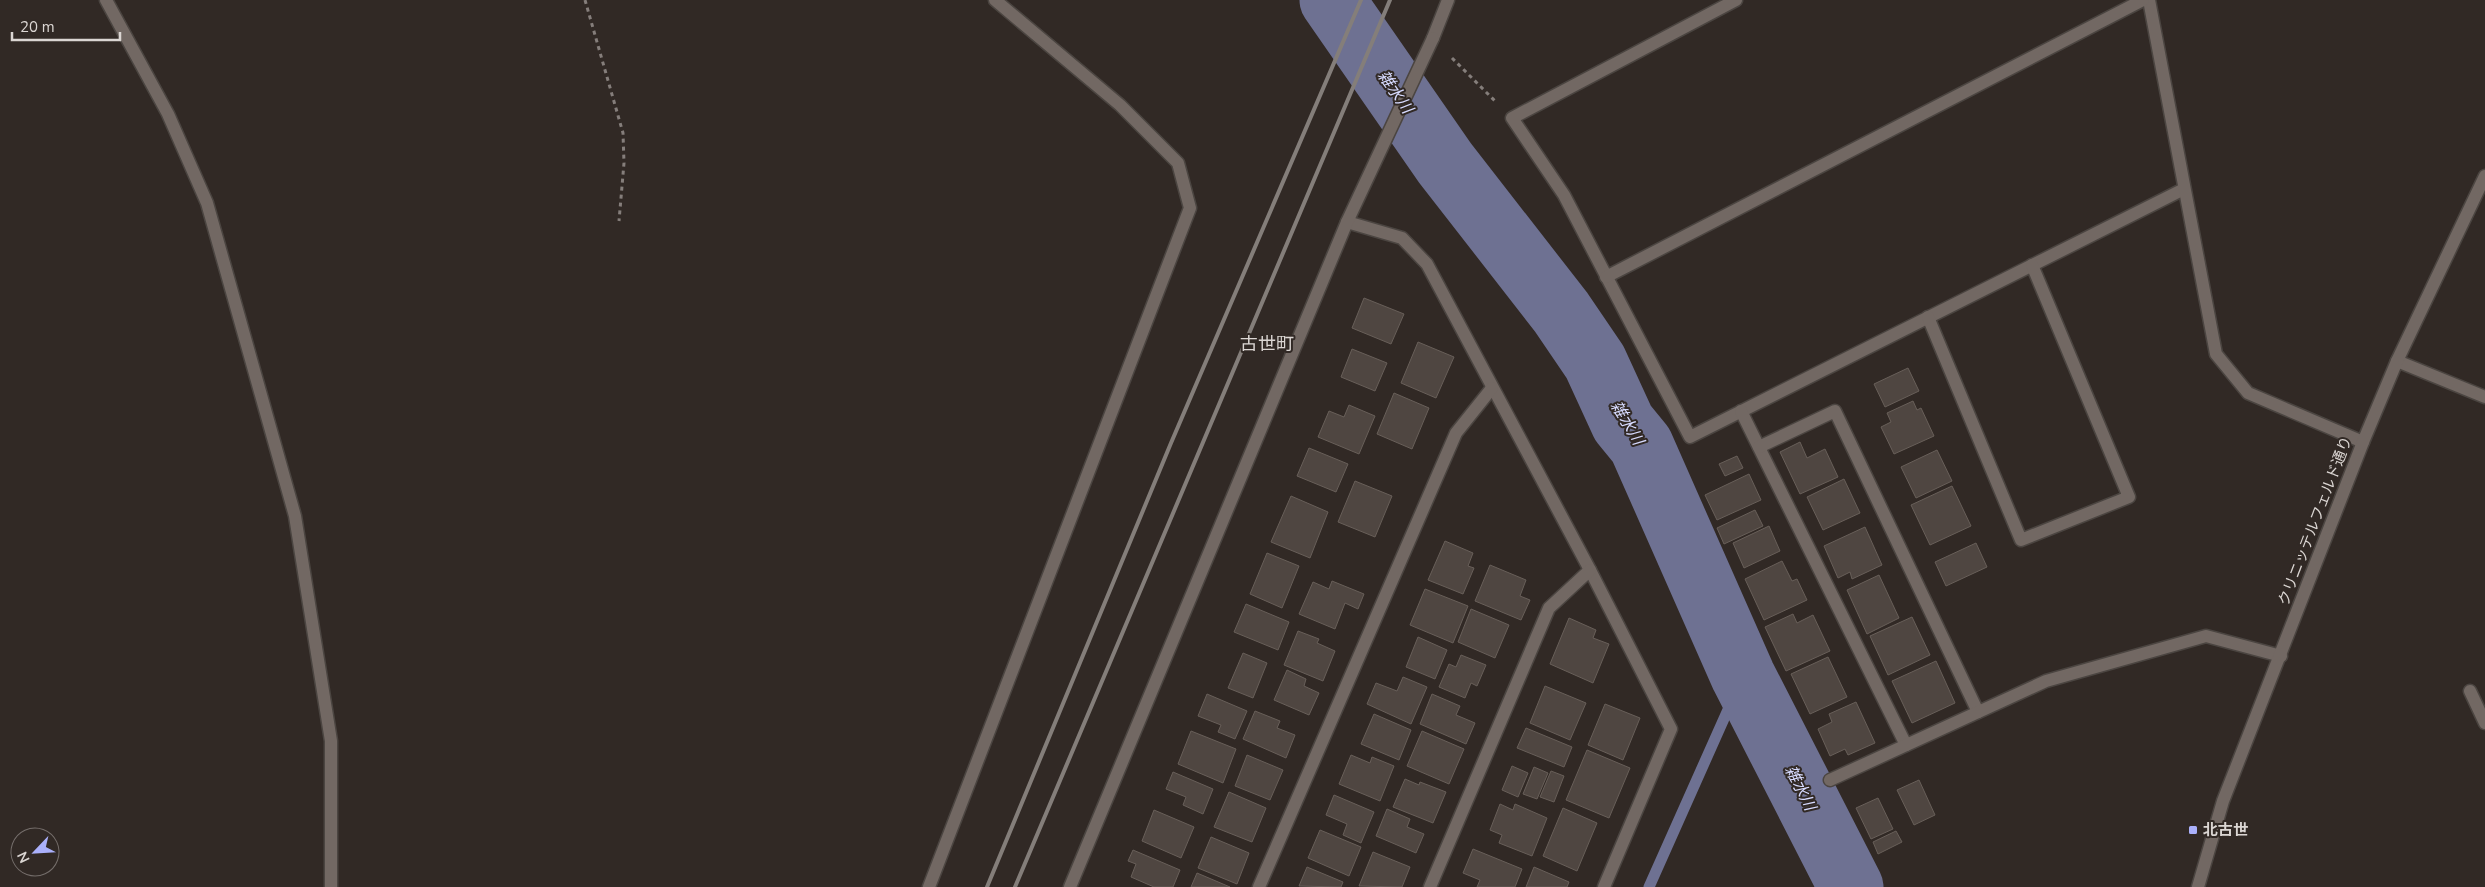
<svg xmlns="http://www.w3.org/2000/svg" width="2485" height="887" font-family="'Nunito Sans','Noto Sans JP',sans-serif">
<rect width="100%" height="100%" fill="#312925"/>
<g fill="none" stroke-linecap="round" stroke-linejoin="round">
<path stroke="#6e7192" stroke-width="11" d="M1649,887L1743,676"/>
<path stroke="#6e7192" stroke-width="65" d="M1332,0L1445,163L1561,312L1595,362L1623,423L1641,445L1743,676L1851,887"/>
</g>
<g fill="#4f4641" stroke="#685f59">
<path d="M1364,298L1404,314L1391,344L1352,328Z"/>
<path d="M1418,342L1454,357L1436,398L1401,383Z"/>
<path d="M1352,349L1387,363L1375,391L1341,377Z"/>
<path d="M1908,368L1919,391L1885,407L1874,384Z"/>
<path d="M1394,393L1429,408L1412,449L1377,434Z"/>
<path d="M1913,401L1917,410L1921,408L1934,436L1894,454L1881,427L1891,422L1887,413Z"/>
<path d="M1349,405L1375,416L1359,454L1318,437L1329,411L1344,417Z"/>
<path d="M1800,442L1807,458L1825,449L1838,477L1800,494L1780,452Z"/>
<path d="M1309,448L1348,464L1336,492L1297,476Z"/>
<path d="M1937,450L1952,481L1916,498L1901,467Z"/>
<path d="M1737,456L1743,468L1725,476L1719,464Z"/>
<path d="M1749,474L1761,500L1717,520L1705,495Z"/>
<path d="M1844,479L1860,513L1823,530L1807,497Z"/>
<path d="M1355,481L1392,496L1375,537L1338,522Z"/>
<path d="M1952,486L1971,526L1930,545L1911,505Z"/>
<path d="M1291,496L1328,512L1310,558L1271,542Z"/>
<path d="M1755,510L1763,526L1724,544L1717,528Z"/>
<path d="M1769,526L1780,551L1744,568L1733,543Z"/>
<path d="M1865,527L1882,565L1852,579L1850,572L1838,578L1824,546Z"/>
<path d="M1445,541L1473,553L1468,566L1474,568L1463,594L1428,580Z"/>
<path d="M1976,543L1987,567L1946,586L1935,562Z"/>
<path d="M1267,553L1299,566L1282,608L1250,594Z"/>
<path d="M1782,561L1792,581L1797,579L1807,600L1764,620L1745,579Z"/>
<path d="M1490,565L1526,580L1520,596L1530,600L1521,620L1475,601Z"/>
<path d="M1879,575L1899,618L1867,634L1847,590Z"/>
<path d="M1332,581L1364,594L1358,609L1345,603L1335,629L1299,614L1313,582L1329,589Z"/>
<path d="M1425,589L1468,606L1453,643L1410,625Z"/>
<path d="M1246,604L1289,622L1278,650L1234,632Z"/>
<path d="M1471,609L1509,625L1495,658L1458,642Z"/>
<path d="M1793,614L1797,623L1813,615L1830,651L1786,671L1765,627Z"/>
<path d="M1912,617L1930,655L1888,675L1870,636Z"/>
<path d="M1569,618L1596,630L1593,638L1609,644L1593,683L1550,664Z"/>
<path d="M1298,631L1319,639L1317,643L1335,651L1323,681L1284,665Z"/>
<path d="M1418,637L1447,650L1435,679L1406,667Z"/>
<path d="M1243,653L1267,663L1253,698L1228,688Z"/>
<path d="M1461,655L1486,665L1477,686L1471,683L1465,698L1439,687L1449,664L1456,667Z"/>
<path d="M1828,657L1847,697L1810,714L1791,674Z"/>
<path d="M1936,661L1955,703L1912,723L1892,681Z"/>
<path d="M1287,670L1306,679L1304,686L1319,693L1309,715L1274,700Z"/>
<path d="M1403,677L1427,687L1411,724L1367,704L1376,683L1397,691Z"/>
<path d="M1545,686L1586,703L1570,740L1530,723Z"/>
<path d="M1207,694L1247,711L1235,739L1218,732L1221,725L1198,716Z"/>
<path d="M1432,694L1460,706L1456,715L1475,723L1466,744L1420,724Z"/>
<path d="M1856,702L1875,743L1848,755L1845,749L1830,756L1818,729L1832,722L1829,714Z"/>
<path d="M1605,704L1640,718L1623,760L1588,745Z"/>
<path d="M1255,711L1280,721L1277,728L1295,735L1286,758L1243,739Z"/>
<path d="M1374,714L1411,730L1399,760L1361,744Z"/>
<path d="M1526,728L1572,747L1564,767L1517,748Z"/>
<path d="M1191,731L1236,749L1223,783L1178,764Z"/>
<path d="M1422,731L1464,749L1449,784L1407,766Z"/>
<path d="M1587,750L1630,768L1609,818L1566,800Z"/>
<path d="M1247,755L1283,770L1270,800L1235,786Z"/>
<path d="M1351,755L1370,763L1372,757L1394,766L1380,801L1339,784Z"/>
<path d="M1512,766L1528,773L1518,797L1502,790Z"/>
<path d="M1534,767L1548,773L1537,799L1523,794Z"/>
<path d="M1551,771L1564,776L1554,802L1540,797Z"/>
<path d="M1173,772L1213,789L1203,814L1183,805L1186,797L1166,789Z"/>
<path d="M1405,779L1419,785L1420,782L1446,792L1433,823L1393,807Z"/>
<path d="M1919,780L1935,815L1914,825L1897,790Z"/>
<path d="M1229,792L1266,808L1252,842L1214,827Z"/>
<path d="M1334,795L1374,812L1361,843L1343,835L1347,824L1326,815Z"/>
<path d="M1878,798L1893,829L1871,839L1856,808Z"/>
<path d="M1500,804L1513,810L1515,804L1547,818L1532,856L1499,843L1502,835L1490,830Z"/>
<path d="M1563,808L1597,823L1577,871L1543,856Z"/>
<path d="M1387,809L1410,819L1407,827L1424,834L1416,853L1376,836Z"/>
<path d="M1154,810L1194,827L1181,858L1142,841Z"/>
<path d="M1320,830L1361,847L1349,876L1308,858Z"/>
<path d="M1896,831L1902,842L1878,854L1873,842Z"/>
<path d="M1211,837L1249,853L1237,884L1198,868Z"/>
<path d="M1473,849L1522,869L1515,887H1477L1480,880L1463,873Z"/>
<path d="M1133,850L1180,870L1173,887H1154L1131,877L1136,864L1128,861Z"/>
<path d="M1373,852L1410,867L1402,887L1359,886Z"/>
<path d="M1307,867L1343,882L1341,887L1299,886Z"/>
<path d="M1534,867L1569,882L1567,887H1526Z"/>
<path d="M1197,873L1230,887H1191Z"/>
</g>
<g fill="none" stroke-linecap="round" stroke-linejoin="round">
<g stroke="#4b4541" stroke-width="15">
<g id="street">
<path d="M106,0L168,114L207,203L295,516L331,741V887"/>
<path d="M1736,0L1512,118L1564,195L1690,437L2184,189"/>
<path d="M2149,0L2216,354L2248,393L2363,442"/>
<path d="M1433,38L1448,0"/>
<path d="M1347,222L1402,238L1427,264L1590,570L1671,729L1604,887"/>
<path d="M1606,277L2143,0"/>
<path d="M1928,317L2021,540L2129,497L2032,265"/>
<path d="M2397,361L2485,397"/>
<path d="M1741,411L1906,745"/>
<path d="M1759,447L1835,411L1978,712"/>
<path d="M2470,691L2485,723"/>
<path d="M1830,780L2046,681L2206,636L2281,656"/>
<path d="M929,887L1190,208L1178,163L1120,105L995,0"/>
<path d="M1259,887L1456,433L1492,388"/>
<path d="M1430,887L1549,608L1590,570"/>
</g>
</g>
<g stroke="#4b4541" stroke-width="15">
<g id="secondary">
<path d="M1070,887L1347,222L1433,38"/>
<path d="M2198,887L2223,801L2363,442L2397,361L2485,176"/>
</g>
</g>
<g stroke="#857e7b" stroke-width="3" stroke-dasharray="4 4" stroke-linecap="butt">
<path d="M585,0L623,133L624,163L619,221"/>
<path d="M1452,58L1495,101"/>
</g>
<use href="#street" stroke="#726863" stroke-width="12"/>
<use href="#secondary" stroke="#726863" stroke-width="12"/>
<g stroke="#847e7a" stroke-width="4">
<path d="M987,887L1171,443L1361,0"/>
<path d="M1015,887L1390,0"/>
</g>
</g>
<rect fill="#aab0fb" stroke="#312925" stroke-width="2" x="2188" y="825" width="10" height="10" rx="2.5"/>
<g text-anchor="middle" dominant-baseline="central" stroke-width="4" stroke-linejoin="round" paint-order="stroke">
<g font-size="15" fill="#dbd6d3" stroke="#312925">
<text transform="translate(2315 521) rotate(-69)">クリニッテルフェルド通り</text>
</g>
<g font-size="15" font-weight="bold" fill="#dbd6d3" stroke="#312925" text-anchor="start">
<text x="2203" y="830">北古世</text>
</g>
<g font-size="16" font-style="italic" fill="#d7dbff" stroke="#312925">
<text transform="translate(1395 92) rotate(55)">雑水川</text>
<text transform="translate(1627 423) rotate(59)">雑水川</text>
<text transform="translate(1800 788) rotate(63)">雑水川</text>
</g>
<g font-size="18" fill="#dbd6d3" stroke="#312925">
<text x="1267" y="344">古世町</text>
</g>
</g>
<g transform="translate(35 852) rotate(245)"><circle r="24" fill="#312925" stroke="#756e6b"/>
<path d="M0-4L9 19L0 12L-9 19Z" fill="#aab0fb"/>
<text y="-8" font-size="14" font-weight="bold" text-anchor="middle" fill="#dbd6d3">N</text>
</g>
<path d="M12 32v8h108v-8" fill="none" stroke="#dbd6d3" stroke-width="2.5"/>
<text x="20" y="32" font-size="15" fill="#dbd6d3" stroke="#312925" stroke-width="4" paint-order="stroke">20 m</text>
</svg>
